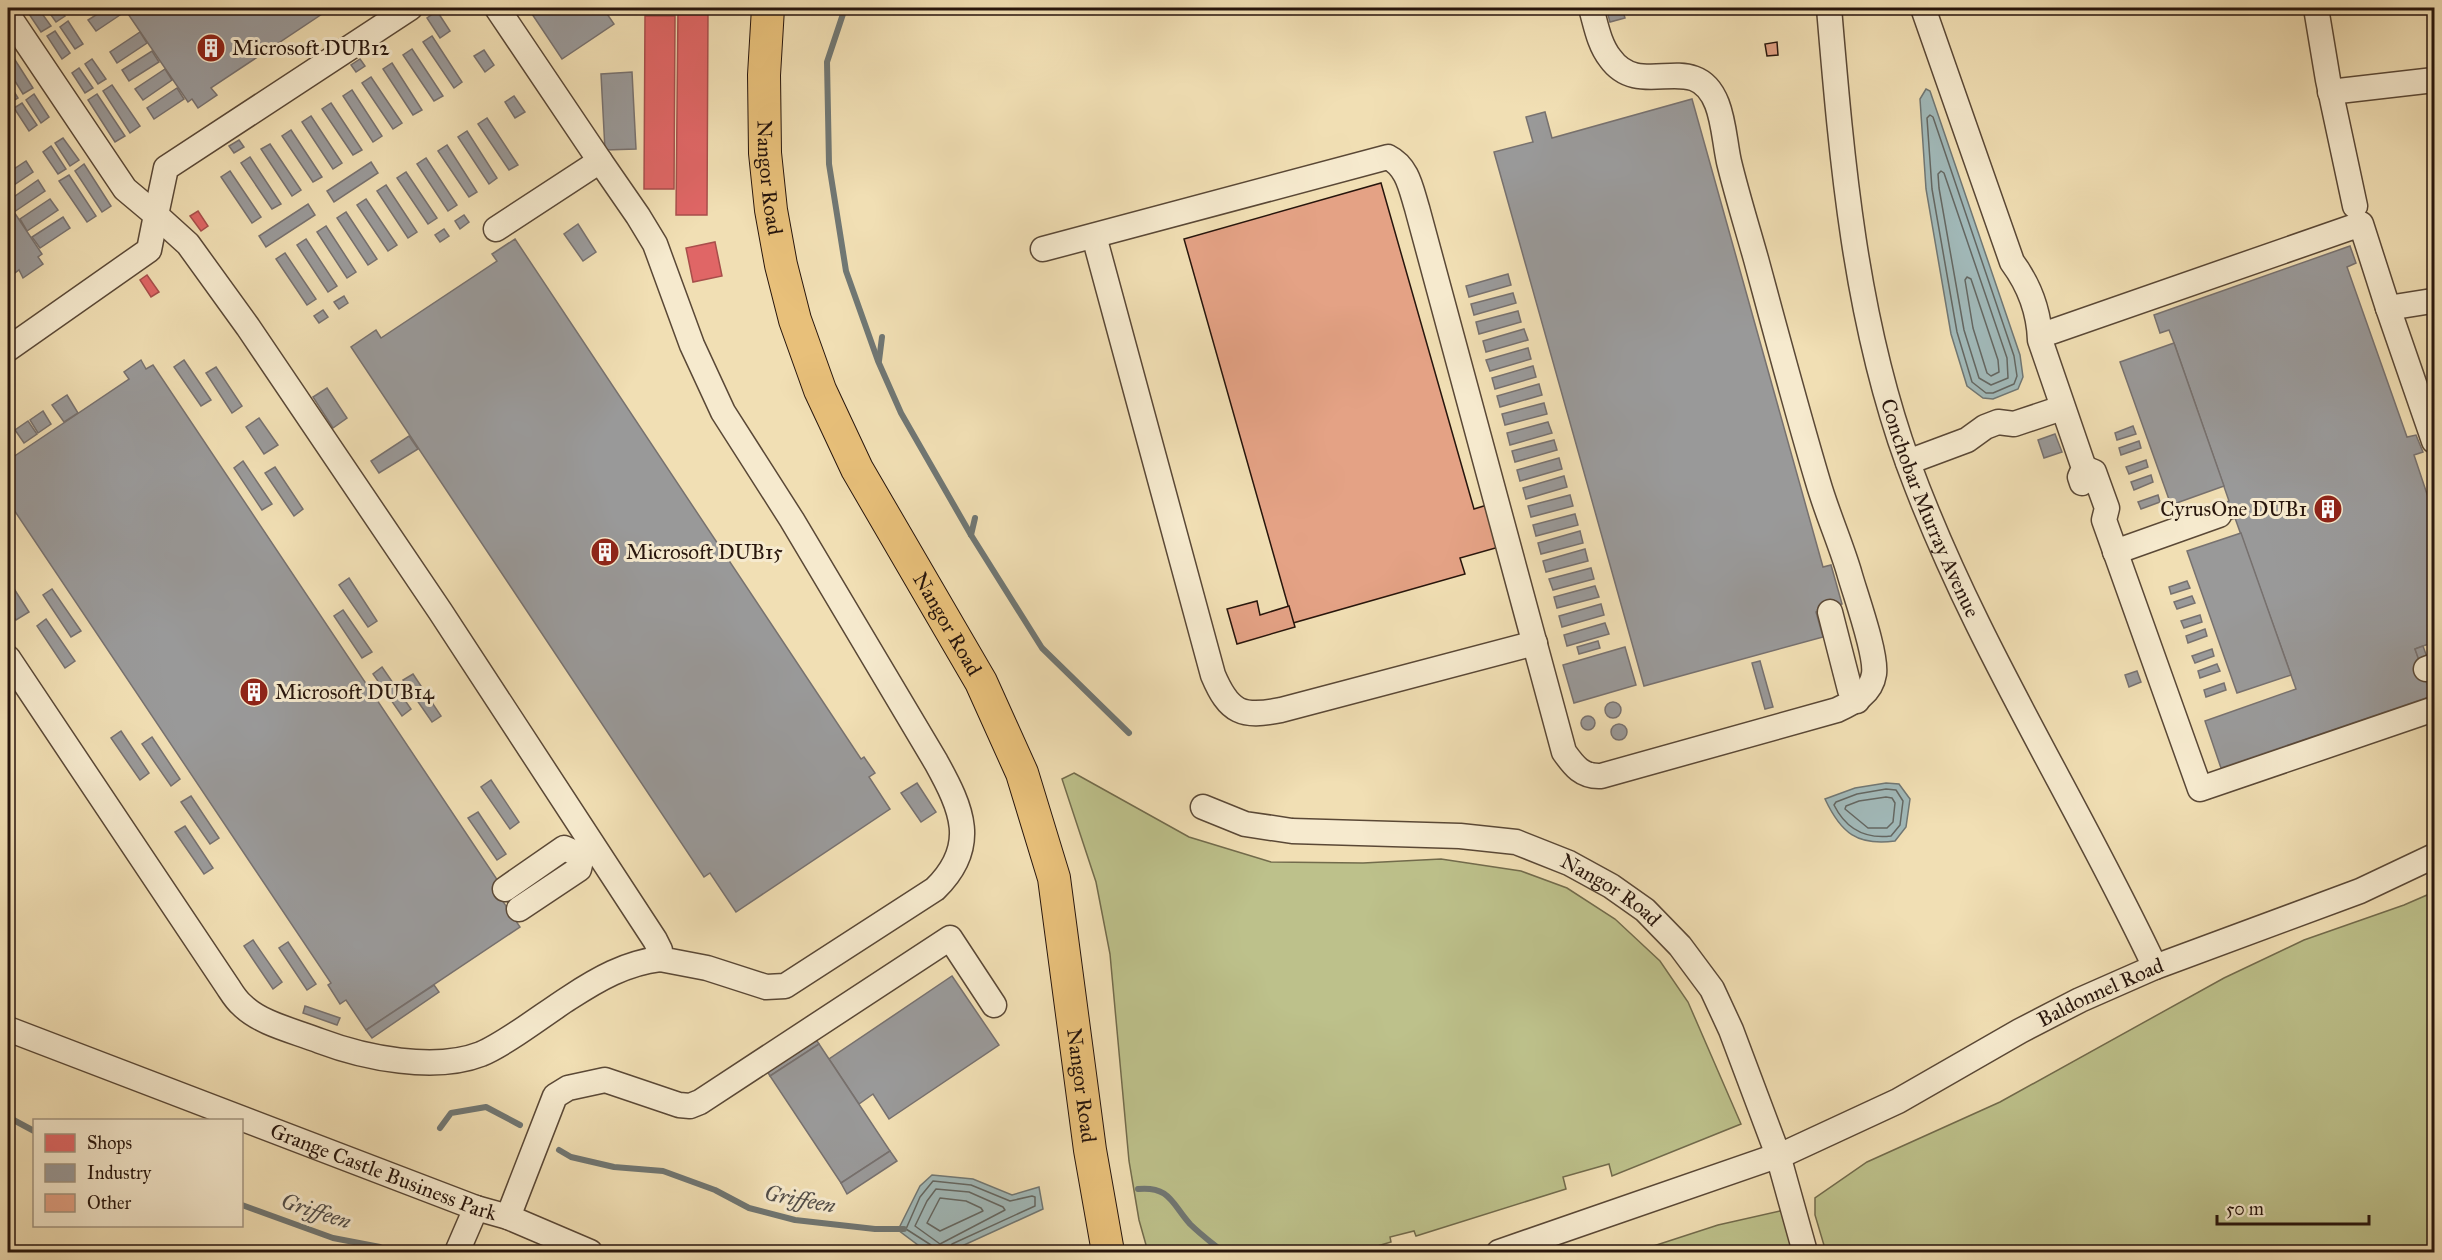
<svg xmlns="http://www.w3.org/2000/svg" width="2442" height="1260" font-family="'IM FELL Great Primer',serif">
<rect width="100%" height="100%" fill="#f1dfb4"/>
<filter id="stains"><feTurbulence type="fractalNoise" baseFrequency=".00333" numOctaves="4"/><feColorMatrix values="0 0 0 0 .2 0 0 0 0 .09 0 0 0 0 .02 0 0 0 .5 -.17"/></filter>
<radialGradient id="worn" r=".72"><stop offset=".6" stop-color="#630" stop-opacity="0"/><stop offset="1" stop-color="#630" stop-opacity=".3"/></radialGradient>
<g fill="#bdc18b" stroke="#726b4c" stroke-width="1.5">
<path d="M1074,773L1189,837L1271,862L1363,863L1441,859L1521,871L1567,888L1615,919L1660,961L1688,1002L1741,1124L1612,1176L1609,1164L1563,1177L1566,1189L1416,1236L1414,1231L1390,1237L1391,1242L1357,1252H1148L1139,1220L1129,1161L1110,954L1096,882L1062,779Z"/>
<path d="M2434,892V1252H1826L1815,1215V1198L1867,1162L2000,1102L2224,978L2304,940L2404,905Z"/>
<path d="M1784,1210L1796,1252H1635L1718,1225Z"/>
</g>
<g fill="#a1b9b9" stroke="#707774" stroke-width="1.5">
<path d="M1926,89L1930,91L2020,355L2023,377L2018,389L1993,399L1983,398L1967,386L1951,334L1926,189L1920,99Z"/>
<path d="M1886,783L1899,784L1910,799L1906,827L1895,841C1857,846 1841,833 1825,799L1855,788Z"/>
<path d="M932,1175L973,1179L1012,1195L1039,1187L1043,1209L951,1251H932L922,1248L898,1230L920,1186Z"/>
</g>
<g fill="#e06666" stroke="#a84e4b" stroke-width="1.5">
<path d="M678,8H708L707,215H676Z"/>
<path d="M645,16H675L674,189H644Z"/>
<path d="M198,211L208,226L201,231L190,216Z"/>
<path d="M715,242L722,276L693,282L686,248Z"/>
<path d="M147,275L159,292L151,297L140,280Z"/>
</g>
<g fill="#999" stroke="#77716f" stroke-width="1.5">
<path d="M25,8H38L51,26L41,32Z"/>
<path d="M46,8H60L65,16L56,22Z"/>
<path d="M107,8H123L126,11L96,31L88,20Z"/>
<path d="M124,8H331L211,88L217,95L198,108L192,99L188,102Z"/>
<path d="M528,8H603L614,24L562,59Z"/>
<path d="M1606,8H1622L1625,18L1610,22Z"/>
<path d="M437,11L450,31L440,38L427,18Z"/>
<path d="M68,21L83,44L75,49L60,27Z"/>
<path d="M55,31L70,53L62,59L47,36Z"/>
<path d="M140,32L147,43L117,63L110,52Z"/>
<path d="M432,36L462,82L454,88L423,42Z"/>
<path d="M8,49L33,88L23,94L8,70Z"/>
<path d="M412,49L443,96L434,101L403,55Z"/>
<path d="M484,50L494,65L485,72L474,56Z"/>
<path d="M152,51L159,62L129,81L122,70Z"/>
<path d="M92,59L106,79L98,84L85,64Z"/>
<path d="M360,59L365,66L356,72L351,65Z"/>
<path d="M392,63L422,110L413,115L383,69Z"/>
<path d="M79,68L93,88L85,93L72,73Z"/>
<path d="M165,69L172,80L143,100L135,89Z"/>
<path d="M632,72L636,149L605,150L601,74Z"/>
<path d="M371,77L402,123L393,129L362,83Z"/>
<path d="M8,82L18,98L8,104Z"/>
<path d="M112,85L140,126L130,133L103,91Z"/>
<path d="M177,88L184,99L154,119L147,108Z"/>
<path d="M352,90L382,136L373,142L343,96Z"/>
<path d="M34,94L49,117L41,123L26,100Z"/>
<path d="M97,94L125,136L115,142L88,100Z"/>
<path d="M514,96L525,112L515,118L505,102Z"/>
<path d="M1692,99L1823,567L1831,565L1842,604L1816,612L1823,637L1644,686L1494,152L1533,142L1526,117L1545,112L1552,138Z"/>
<path d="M22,103L37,125L29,131L14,108Z"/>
<path d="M331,103L362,150L353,155L322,109Z"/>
<path d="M311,116L342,163L333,169L302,122Z"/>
<path d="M487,118L518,165L509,170L478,124Z"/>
<path d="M291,130L322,177L313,182L282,136Z"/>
<path d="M467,131L497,178L489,184L458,137Z"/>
<path d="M63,138L79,160L70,166L55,143Z"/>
<path d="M239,140L244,147L234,153L229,146Z"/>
<path d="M270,144L301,190L292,196L261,149Z"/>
<path d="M447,145L477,192L469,197L438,151Z"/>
<path d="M51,146L66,169L58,174L43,152Z"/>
<path d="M250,157L281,204L272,209L241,163Z"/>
<path d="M426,158L457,205L448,211L417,164Z"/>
<path d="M26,161L33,172L8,189V173Z"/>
<path d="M371,162L378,173L334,202L327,191Z"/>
<path d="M84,164L111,206L102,212L75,171Z"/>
<path d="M230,171L261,217L252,223L221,177Z"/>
<path d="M406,172L437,218L428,224L397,178Z"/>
<path d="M69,175L96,216L87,222L59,181Z"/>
<path d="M38,180L45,191L14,212L8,201Z"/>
<path d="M386,185L417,232L408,238L377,191Z"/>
<path d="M50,199L58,210L27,231L20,219Z"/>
<path d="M366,199L397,245L388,251L357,205Z"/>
<path d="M8,203L42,254L38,257L43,264L23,278L19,270L8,278Z"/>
<path d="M308,204L315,215L266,247L259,236Z"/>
<path d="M346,212L377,259L368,265L337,218Z"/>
<path d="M464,215L469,222L460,229L455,221Z"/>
<path d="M63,217L70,228L40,248L32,237Z"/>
<path d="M578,224L596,252L583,261L564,234Z"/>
<path d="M326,226L356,272L347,278L317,232Z"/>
<path d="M444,229L449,236L440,242L435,235Z"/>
<path d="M306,239L337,286L328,292L297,245Z"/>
<path d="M515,239L861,759L864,757L875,773L869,777L890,809L736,912L710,873L704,877L351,347L376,330L381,338L497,261L492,254Z"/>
<path d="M2350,246L2356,263L2347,267L2407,437L2416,435L2423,452L2414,455L2434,515V642L2415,649L2432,696L2221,768L2205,721L2296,689L2235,518L2227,521L2221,504L2229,501L2174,343L2169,330L2160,333L2154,315Z"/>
<path d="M285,253L316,299L307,305L276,259Z"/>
<path d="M1508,274L1511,285L1469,297L1466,286Z"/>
<path d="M1513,293L1516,303L1474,315L1471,304Z"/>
<path d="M344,296L348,303L339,309L334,302Z"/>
<path d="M323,310L328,317L319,323L314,316Z"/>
<path d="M1518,311L1521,322L1479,334L1476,322Z"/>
<path d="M1524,329L1528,340L1486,352L1483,341Z"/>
<path d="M2174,343L2224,486L2171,505L2120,362Z"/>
<path d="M1528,348L1531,359L1490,371L1486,360Z"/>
<path d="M141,360L146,369L153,365L500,884L494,888L520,927L366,1030L346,1000L340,1004L328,985L331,983L8,501V449L13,457L129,379L124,372Z"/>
<path d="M184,360L211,400L201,406L174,367Z"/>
<path d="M1533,366L1536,377L1495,389L1492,378Z"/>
<path d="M216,367L242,406L232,413L206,373Z"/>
<path d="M1539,384L1542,395L1500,407L1497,396Z"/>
<path d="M327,388L347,418L333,428L313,397Z"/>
<path d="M67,395L78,413L64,422L52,405Z"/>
<path d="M1544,403L1547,414L1505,425L1502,414Z"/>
<path d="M43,411L51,424L38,433L30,420Z"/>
<path d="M259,418L278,445L264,454L246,427Z"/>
<path d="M28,421L37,434L24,443L15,430Z"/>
<path d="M1548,422L1552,433L1510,445L1507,433Z"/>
<path d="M2133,426L2136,434L2117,440L2115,433Z"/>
<path d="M2055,434L2062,452L2044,458L2038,440Z"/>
<path d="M409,436L418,449L379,473L371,461Z"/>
<path d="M1554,440L1557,450L1515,462L1512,451Z"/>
<path d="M2139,441L2141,448L2121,455L2119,448Z"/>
<path d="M1559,458L1562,469L1520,481L1517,470Z"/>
<path d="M2146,460L2148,467L2129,474L2126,467Z"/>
<path d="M243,461L272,504L262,510L234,468Z"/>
<path d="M275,467L303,509L294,516L265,473Z"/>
<path d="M2151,475L2153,482L2134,490L2131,482Z"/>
<path d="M1564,476L1567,487L1526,499L1523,488Z"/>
<path d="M1570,495L1573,506L1531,517L1528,506Z"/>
<path d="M2158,495L2160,502L2141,509L2138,502Z"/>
<path d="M1575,514L1578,525L1536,536L1533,525Z"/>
<path d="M1580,531L1583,543L1541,554L1538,543Z"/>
<path d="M2241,533L2291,675L2237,693L2187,551Z"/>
<path d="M1585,549L1588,561L1546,572L1543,561Z"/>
<path d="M1591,568L1594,579L1553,590L1549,579Z"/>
<path d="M349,578L377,621L368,627L339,585Z"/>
<path d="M9,581L29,612L16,620L8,608Z"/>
<path d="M2187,581L2190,588L2171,594L2169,587Z"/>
<path d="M1595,586L1599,597L1557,608L1554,597Z"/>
<path d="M52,589L81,631L71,637L43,595Z"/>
<path d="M2192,596L2195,603L2177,609L2174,602Z"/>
<path d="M1601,604L1604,615L1562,627L1559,616Z"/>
<path d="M343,610L372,652L362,658L334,616Z"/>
<path d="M2200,615L2202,622L2184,628L2181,621Z"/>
<path d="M46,619L75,661L65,668L37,626Z"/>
<path d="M1605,623L1609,634L1567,646L1564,635Z"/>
<path d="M2205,629L2207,636L2188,643L2186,636Z"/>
<path d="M1598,641L1600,648L1579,654L1577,647Z"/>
<path d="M2423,646L2434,677V691L2430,692L2415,649Z"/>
<path d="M1625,647L1636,685L1574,703L1563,665Z"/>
<path d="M2212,649L2214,656L2195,663L2192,656Z"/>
<path d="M1760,661L1773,707L1765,709L1752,663Z"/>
<path d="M2217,664L2220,671L2200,678L2198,671Z"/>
<path d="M382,667L411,709L402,716L373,674Z"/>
<path d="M2137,671L2141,682L2129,687L2125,675Z"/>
<path d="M413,674L441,716L432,722L403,680Z"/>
<path d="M2224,683L2226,690L2206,697L2204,690Z"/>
<circle cx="1613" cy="710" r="8"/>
<circle cx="1588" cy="723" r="7"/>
<circle cx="1619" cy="732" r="8"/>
<path d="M121,731L149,773L140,780L111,738Z"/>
<path d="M152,737L180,779L171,786L142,744Z"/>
<path d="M491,780L519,822L510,829L481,787Z"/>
<path d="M917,783L936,812L921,822L901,793Z"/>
<path d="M191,796L219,838L210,844L181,802Z"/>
<path d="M478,812L506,854L497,860L468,818Z"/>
<path d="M185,826L213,868L204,874L175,832Z"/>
<path d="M253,940L282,982L273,989L244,946Z"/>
<path d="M288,942L316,984L307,990L279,948Z"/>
<path d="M952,976L999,1045L889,1119L873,1094L859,1104L829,1059Z"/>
<path d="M434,985L439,992L372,1038L366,1030Z"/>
<path d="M305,1006L340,1018L337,1025L303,1013Z"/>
<path d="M812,1033L819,1044L770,1076L763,1065Z"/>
<path d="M819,1044L890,1151L841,1183L770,1076Z"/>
<path d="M890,1151L897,1161L847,1194L841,1183Z"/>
</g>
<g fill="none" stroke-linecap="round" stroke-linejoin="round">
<g stroke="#646762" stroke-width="1.5">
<path d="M1930,115L1933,117L2014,356L2017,376L2014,384L1993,393H1986L1972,382L1957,332L1932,189L1927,118Z"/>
<path d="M1941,171L1944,173L2007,358L2008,378L1991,385L1979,378L1964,330L1939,188L1938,174Z"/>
<path d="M1967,277L1971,279L1998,360L1999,372L1991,376L1987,373L1973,328L1965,280Z"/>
<path d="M1886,789L1896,790L1903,801L1900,825L1891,836C1866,839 1846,829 1834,805L1836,802L1857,794Z"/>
<path d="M1886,797L1892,798L1895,803L1893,822L1887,828H1868L1845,809L1846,806L1859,801Z"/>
<path d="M936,1189L969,1192L1003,1207L1005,1210L940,1244L915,1226L927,1201Z"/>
<path d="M940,1198L966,1201L981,1208L983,1211L940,1231L927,1223Z"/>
<path d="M933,1252L931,1245L906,1229L920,1197L933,1181L971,1185L1010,1201L1032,1196L1035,1197V1206L952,1244L948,1252"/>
</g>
<g stroke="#707774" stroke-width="6">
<path d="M845,8L827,62L829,164L846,271L878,361L901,413L971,535L1042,648L1129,733"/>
<path d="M879,361L882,337"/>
<path d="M971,535L975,518"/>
<path d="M8,1117L34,1131"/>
<path d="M440,1128L451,1113L486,1107L520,1125"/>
<path d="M559,1150L571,1157L614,1167L663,1171L715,1190L749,1208L795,1220L875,1229H904"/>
<path d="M1138,1189C1170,1186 1172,1204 1190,1224C1200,1234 1212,1243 1223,1252"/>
<path d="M242,1205L333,1238L380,1247"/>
</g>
</g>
<g fill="#e4a285" stroke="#27150c" stroke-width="1.5">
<path d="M1777,42L1778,55L1767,56L1765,44Z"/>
<path d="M1381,183L1474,509L1487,505L1499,547L1460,558L1465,574L1293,623L1184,239Z"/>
<path d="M1257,601L1260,615L1289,606L1295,627L1237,644L1227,609Z"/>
</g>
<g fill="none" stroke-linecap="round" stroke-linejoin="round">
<g stroke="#5a4836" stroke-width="27">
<g id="minor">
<path d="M410,8L166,168L156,215L188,244L248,327L440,611L655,940L660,950V959L707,968L766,987L785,986L935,889C979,846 962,809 936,762L792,520L723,412L692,345L655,244L638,216L600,161"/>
<path id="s1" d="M1829,8C1842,162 1855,317 1908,463C1973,641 2075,797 2155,967"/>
<path d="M1923,8L2012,262C2029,285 2039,311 2040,340L2084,468L2080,477L2082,483"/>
<path d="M2316,8L2328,80L2355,206"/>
<path d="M8,15L125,189L156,215L149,250L8,349"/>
<path d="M2330,92L2434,80"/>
<path d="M496,229L600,161L497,8"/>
<path d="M1094,236L1213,675C1229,713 1242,718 1281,710L1535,643"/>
<path d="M1043,249L1388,157C1408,167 1411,189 1417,208L1564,752C1574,766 1582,777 1601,776L1837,710C1854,702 1871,694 1874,674C1877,654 1855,594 1849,572C1840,542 1827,513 1818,482C1796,408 1776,333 1756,259C1747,227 1737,195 1729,162C1725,144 1724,122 1717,104C1695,47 1641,102 1610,58C1599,44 1596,25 1591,8"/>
<path d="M2388,308L2432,301"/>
<path d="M2051,332L2361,224L2388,308L2434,441"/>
<path d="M1908,462L1967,440L1985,427L1998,422L2014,424L2062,408"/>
<path d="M2084,468L2094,472L2107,508L2104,520L2200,789L2434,709"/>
<path d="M2115,552L2219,515"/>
<path d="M1830,612L1850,690L1857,701"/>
<path d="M8,658L228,987C232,993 236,1000 242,1005C261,1024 295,1031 320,1041C365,1058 435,1072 481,1054C507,1043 544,1014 569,998C598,979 626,963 660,959"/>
<path d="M2426,669L2434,666"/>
<path id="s2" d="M1203,807L1245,824L1292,831L1460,836L1516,842L1569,863L1611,886L1645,910L1680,946L1712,989L1731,1030L1778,1155L1805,1252"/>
<path d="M505,889L564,848L582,856L579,869L519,909"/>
<path id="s3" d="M8,1029L476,1208L508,1217L590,1252"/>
<path d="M508,1217L555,1096L568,1088L605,1080L679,1105L690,1106L700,1102L950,938L994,1005"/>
<path d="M457,1252L476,1208"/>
<path id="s4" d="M1499,1252L1788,1152L1898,1101L2020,1031L2080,1000L2155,967L2360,891L2434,856"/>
</g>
</g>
<g stroke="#27150c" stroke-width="34">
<g id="major">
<path id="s5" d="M768,8L764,75L765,153L771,210L781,265L795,320L820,390L857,469L981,682L1022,773L1054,878L1090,1150L1108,1252"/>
</g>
</g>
<use href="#minor" stroke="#f6eace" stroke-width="24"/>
<use href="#major" stroke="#e8c07a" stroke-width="32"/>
</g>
<defs>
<g id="building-disc" transform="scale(1.5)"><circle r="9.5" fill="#8f2418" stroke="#f6eace"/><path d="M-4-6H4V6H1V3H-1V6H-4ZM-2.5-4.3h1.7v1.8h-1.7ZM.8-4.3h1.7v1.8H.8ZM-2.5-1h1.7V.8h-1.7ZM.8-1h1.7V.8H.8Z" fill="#fff"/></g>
</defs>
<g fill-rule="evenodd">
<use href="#building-disc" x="211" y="48"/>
<use href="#building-disc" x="2328" y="509"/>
<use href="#building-disc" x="605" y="552"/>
<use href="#building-disc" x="254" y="692"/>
</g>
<g text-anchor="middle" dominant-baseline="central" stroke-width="6" stroke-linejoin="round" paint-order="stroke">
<g font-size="21" fill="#27150c" stroke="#f6eace" text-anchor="start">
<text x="232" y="48">Microsoft DUB12</text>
<text x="2307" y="509" text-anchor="end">CyrusOne DUB1</text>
<text x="626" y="552">Microsoft DUB15</text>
<text x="275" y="692">Microsoft DUB14</text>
</g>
<g font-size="21" fill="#27150c" stroke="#f6eace">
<text stroke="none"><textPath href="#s5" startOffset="170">Nangor Road</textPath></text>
<text stroke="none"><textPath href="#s1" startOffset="513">Conchobar Murray Avenue</textPath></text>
<text stroke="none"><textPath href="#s5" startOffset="656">Nangor Road</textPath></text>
<text stroke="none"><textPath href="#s2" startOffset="424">Nangor Road</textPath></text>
<text stroke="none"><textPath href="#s4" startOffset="657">Baldonnel Road</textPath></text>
<text stroke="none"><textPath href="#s5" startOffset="1142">Nangor Road</textPath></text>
<text stroke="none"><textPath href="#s3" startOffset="402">Grange Castle Business Park</textPath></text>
</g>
<g font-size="22" font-style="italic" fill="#524e49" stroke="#f6eace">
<text transform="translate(800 1199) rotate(11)">Griffeen</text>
<text transform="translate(316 1211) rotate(18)">Griffeen</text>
</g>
</g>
<rect width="2442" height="1260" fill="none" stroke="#f1dfb4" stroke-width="30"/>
<rect x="9" y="9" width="2424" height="1242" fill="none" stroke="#27150c" stroke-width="3"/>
<rect x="15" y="15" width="2412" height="1230" fill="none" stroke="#27150c" stroke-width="1.5"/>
<rect x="33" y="1119" width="210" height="108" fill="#f6eace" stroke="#a39580" stroke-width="1.5"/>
<rect x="45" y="1134" width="30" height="18" fill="#e06666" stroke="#a39580" stroke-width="1.5"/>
<text x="87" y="1149" font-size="18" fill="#27150c">Shops</text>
<rect x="45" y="1164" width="30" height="18" fill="#999999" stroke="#a39580" stroke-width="1.5"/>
<text x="87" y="1179" font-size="18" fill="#27150c">Industry</text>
<rect x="45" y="1194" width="30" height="18" fill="#e4a285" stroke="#a39580" stroke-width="1.5"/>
<text x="87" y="1209" font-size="18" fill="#27150c">Other</text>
<path d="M2217 1215v9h152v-9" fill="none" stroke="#27150c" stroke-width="3"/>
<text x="2226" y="1215" font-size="18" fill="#27150c" stroke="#f6eace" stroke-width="4.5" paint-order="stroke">50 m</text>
<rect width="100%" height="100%" filter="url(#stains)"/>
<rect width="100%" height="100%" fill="url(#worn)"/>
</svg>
